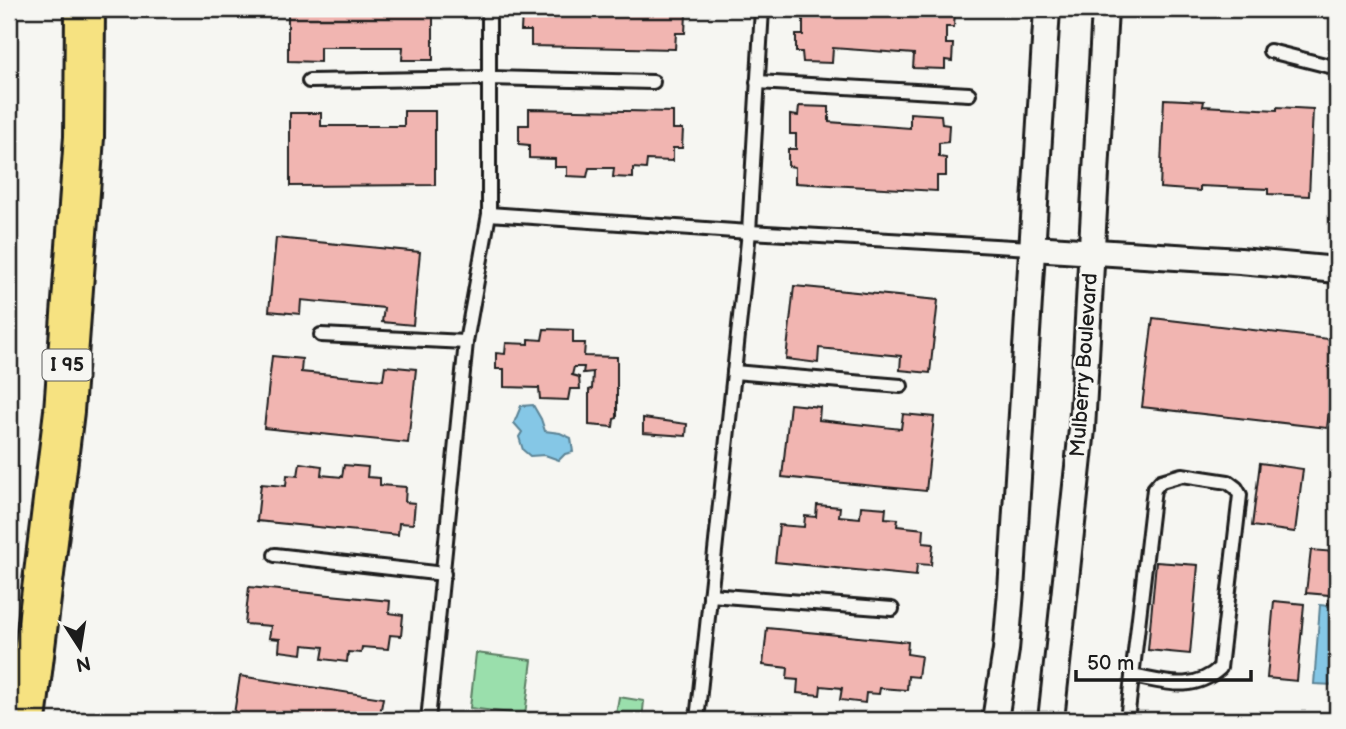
<svg xmlns="http://www.w3.org/2000/svg" width="1346" height="729" font-family="'Balsamiq Sans',sans-serif">
<rect width="100%" height="100%" fill="#f6f6f2"/>
<filter id="ink" filterUnits="userSpaceOnUse"><feTurbulence type="fractalNoise" baseFrequency=".0143" numOctaves="2"/><feDisplacementMap in="SourceGraphic" scale="14" xChannelSelector="R" yChannelSelector="G"/><feConvolveMatrix kernelMatrix="1 2 1 2 8 2 1 2 1" color-interpolation-filters="sRGB"/></filter>
<g filter="url(#ink)">
<g fill="#9adfac" stroke="#5b7e64" stroke-width="2">
<path d="M476,653L532,660L525,715L470,708Z"/>
<path d="M619,697L644,701L642,720H615Z"/>
</g>
<g fill="#85c7e6" stroke="#5b8395" stroke-width="2">
<path d="M533,405L541,419L545,431L560,433L571,438L573,452L565,454L559,460L545,455L530,456L523,450L519,437L522,432L514,423L521,406Z"/>
<path d="M1320,605L1337,607V651L1334,685L1314,684Z"/>
</g>
<g fill="#f1b5b1" stroke="#1c1c1c" stroke-width="2">
<path d="M288,9H433V60H402L403,47H320V62L288,61Z"/>
<path d="M532,9H676V13L686,14L685,33H676L675,49L531,46V31H521L522,12L532,11Z"/>
<path d="M797,9H947L955,11L954,27H946V44H953L952,61L945,60V69L913,68L914,54L833,48L832,63L803,62L802,52H796V35H803V18H797Z"/>
<path d="M1171,9H1200V17L1171,16Z"/>
<path d="M1164,99L1204,101L1203,106L1277,110V107L1313,109L1309,196L1268,194V189L1200,186V191L1160,188Z"/>
<path d="M799,106L829,107V122L910,128V113L941,115L942,124L949,125L948,142L939,143V157L946,158V176H937V191L795,183V167L788,166V149H796V134H790V115L798,116Z"/>
<path d="M529,109L673,112V129H683L682,148H673V161L647,160L646,169L633,168V178L613,177L614,168H589L587,177L567,176V167H555V159L529,158V145L519,144V125H529Z"/>
<path d="M404,111H435V185L290,186V113H321V126H404Z"/>
<path d="M276,238L420,252L413,325L382,322L384,308L301,300L300,314L269,311Z"/>
<path d="M794,286L938,300L930,373L900,370L901,356L819,348L818,363L786,359Z"/>
<path d="M1153,318L1337,340L1327,428L1142,407Z"/>
<path d="M544,329L573,330V343H585L584,356L617,357V418L614,419L613,427L589,425V390L592,389L593,372L583,373L584,367H574L572,375L579,377L580,389H570L568,400L540,399L539,388L504,387V369H496V353L505,354L506,343L529,344V339L542,340Z"/>
<path d="M272,356L302,359L301,372L383,380L385,366L416,369L408,443L264,428Z"/>
<path d="M790,404L820,407L819,420L901,429L903,414L934,417L926,491L782,477Z"/>
<path d="M643,418L687,424L686,436L643,433Z"/>
<path d="M300,463L322,466L321,475L342,477L344,465L368,467L367,477L380,478V485L406,487L405,502L415,503L413,524L399,523L398,535L257,521L261,484L286,486L287,475L298,476Z"/>
<path d="M1260,463L1303,469L1295,532L1252,526Z"/>
<path d="M817,505L840,507L839,516L860,518L861,506L886,508L885,518L898,519L897,526L924,529L923,543L933,544L931,565L917,564L916,576L775,562L779,525L804,527L805,516L816,517Z"/>
<path d="M1336,538H1337V605L1328,604L1329,595L1306,593L1311,550L1335,552Z"/>
<path d="M1156,562L1198,565L1190,654L1148,650Z"/>
<path d="M249,587L390,601L389,613L403,615L401,636L390,635L388,649L362,647L361,653L348,652L347,662L322,659L324,647L303,645L302,654L279,651L280,639L269,638L271,626L245,624Z"/>
<path d="M1274,601L1304,604L1297,681L1267,678Z"/>
<path d="M767,628L908,642L907,654L921,656L918,677L908,676L907,690L880,688L879,694L866,693L865,703L840,700L842,688L821,686L820,695L797,693L798,680L787,679L788,668L763,665Z"/>
<path d="M240,676L383,698L379,720H233Z"/>
</g>
<g fill="none" stroke-linecap="round" stroke-linejoin="round">
<g stroke="#1c1c1c" stroke-width="18">
<g id="service">
<path d="M1270,51L1337,68"/>
<path d="M309,81L489,78L653,82"/>
<path d="M757,82L969,94"/>
<path d="M489,214L749,232L1032,248"/>
<path d="M321,335L466,342"/>
<path d="M734,372L901,386"/>
<path d="M275,555L444,574"/>
<path d="M710,595L892,609"/>
<path d="M428,720L466,342L489,214V9"/>
<path d="M697,720L749,232L762,9"/>
<path d="M1127,720L1154,489L1161,481L1182,475L1228,482L1236,488L1240,495L1220,668C1193,693 1165,682 1132,676"/>
</g>
</g>
<g stroke="#1c1c1c" stroke-width="30">
<g id="minor">
<path d="M1032,248L1240,261L1337,270"/>
<path d="M995,720L1006,650L1011,591L1047,9"/>
<path d="M1051,720L1082,429L1105,9"/>
</g>
</g>
<g stroke="#1c1c1c" stroke-width="44">
<path id="motorway" d="M26,720L64,411L84,137L85,9"/>
</g>
<use href="#service" stroke="#f6f6f2" stroke-width="12"/>
<use href="#minor" stroke="#f6f6f2" stroke-width="24"/>
<use href="#motorway" stroke="#f6e281" stroke-width="38"/>
</g>
</g>
<g text-anchor="middle" dominant-baseline="central" stroke-width="5" stroke-linejoin="round" paint-order="stroke">
<rect fill="#f6f6f2" stroke="#5d5d5c" stroke-width="2" x="42.5" y="349.5" width="49" height="31" rx="5"/>
<g font-size="19" font-weight="bold" fill="#1c1c1c">
<text x="67" y="365">I 95</text>
</g>
<g font-size="21" fill="#1c1c1c" stroke="#f6f6f2">
<text transform="translate(1084 365) rotate(-86)">Mulberry Boulevard</text>
</g>
</g>
<rect width="1346" height="729" fill="none" stroke="#f6f6f2" stroke-width="35"/>
<rect x="18" y="18" width="1311" height="694" fill="none" stroke="#1c1c1c" stroke-width="2.5" filter="url(#ink)"/>
<g transform="translate(80 648) rotate(168)" stroke="#f6f6f2" stroke-width="5" paint-order="stroke">
<path d="M0-5L12 26L0 18L-12 26Z" fill="#1c1c1c"/>
<text y="-10" font-size="19" font-weight="bold" text-anchor="middle" fill="#1c1c1c">N</text>
</g>
<path d="M1076 670v10h175v-10" fill="none" stroke="#1c1c1c" stroke-width="3.5"/>
<text x="1087" y="670" font-size="21" fill="#1c1c1c" stroke="#f6f6f2" stroke-width="5" paint-order="stroke">50 m</text>
</svg>
